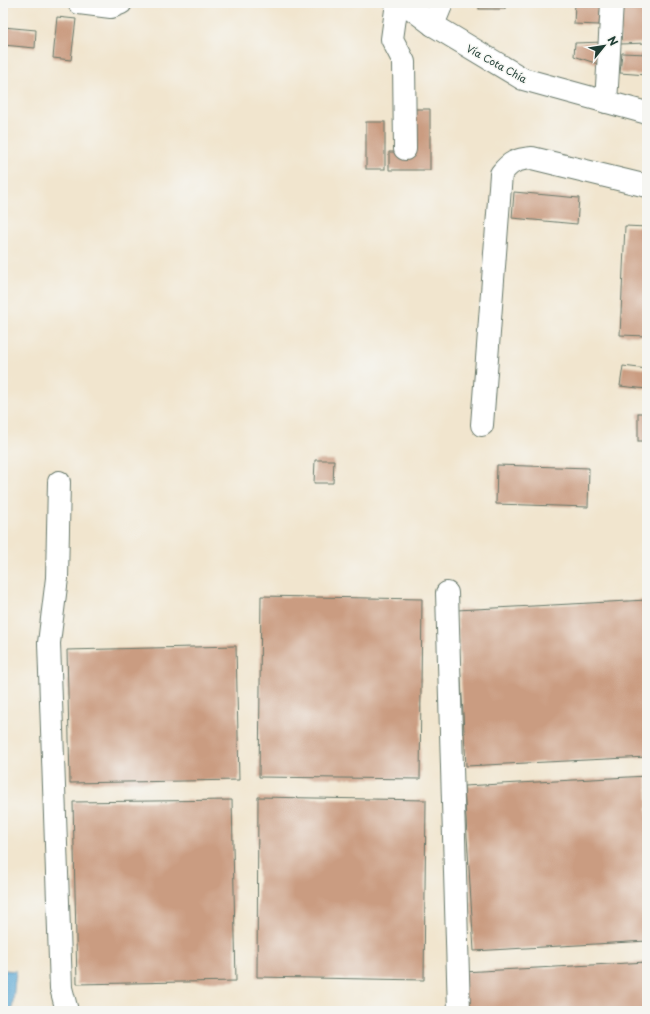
<svg xmlns="http://www.w3.org/2000/svg" width="650" height="1014" font-family="'Playpen Sans',sans-serif">
<rect width="100%" height="100%" fill="#f6f6f2"/>
<filter id="ink" filterUnits="userSpaceOnUse"><feTurbulence type="fractalNoise" baseFrequency=".025" numOctaves="2"/><feDisplacementMap in="SourceGraphic" scale="8" xChannelSelector="R" yChannelSelector="G"/><feConvolveMatrix kernelMatrix="1 2 1 2 8 2 1 2 1" color-interpolation-filters="sRGB"/></filter>
<filter id="wash" filterUnits="userSpaceOnUse"><feTurbulence type="fractalNoise" baseFrequency=".012" numOctaves="4" result="noise"/><feDisplacementMap in="SourceGraphic" scale="16" xChannelSelector="R" yChannelSelector="G"/><feGaussianBlur stdDeviation="0.9" result="paint"/><feColorMatrix in="noise" values="0 0 0 0 0 0 0 0 0 0 0 0 0 0 0 0 0 1.4 0 .05"/><feComposite in="paint" operator="in"/></filter>
<g filter="url(#wash)">
<rect width="100%" height="100%" fill="#f1e5ce"/>
<path fill="#5ba8d4" stroke="#3d7284" d="M3,970L16,971L12,1011H3Z"/>
<g id="blocks">
<g fill="#ca9c81">
<rect x="479" y="3" width="26" height="6"/>
<path d="M575,3H601L599,25L574,24Z"/>
<path d="M629,3H647V43L620,44V7H629Z"/>
<path d="M57,17L76,19L71,60L53,58Z"/>
<path d="M3,27L36,30L35,48L3,45Z"/>
<path d="M604,42L601,65L574,56L575,43Z"/>
<path d="M622,53L647,54V75L620,73Z"/>
<path d="M412,109H430V170H389V152H413Z"/>
<rect x="366" y="122" width="19" height="47"/>
<path d="M514,192L579,198L577,224L512,218Z"/>
<path d="M625,226L647,227V336L620,335Z"/>
<path d="M623,366L647,369V389L620,386Z"/>
<rect x="638" y="413" width="9" height="28"/>
<path d="M315,460H334L333,483H314Z"/>
<path d="M497,465L589,468L588,507L496,504Z"/>
<path d="M261,596L422,599L420,779L259,777Z"/>
<path d="M647,600V757L466,766L457,610Z"/>
<path d="M236,646L239,780L70,783L67,650Z"/>
<path d="M647,776V941L474,951L464,786Z"/>
<path d="M258,797L426,800L424,980L257,977Z"/>
<path d="M232,800L236,981L77,984L73,802Z"/>
<path d="M647,962V1011H465L463,972Z"/>
</g>
</g>
</g>
<g filter="url(#ink)">
<use href="#blocks" fill-opacity="0" stroke="#68786a" stroke-width="1"/>
<g fill="none" stroke-linecap="round" stroke-linejoin="round">
<g stroke="#68786a" stroke-width="24">
<g id="minor">
<path d="M79,3L111,7L121,3"/>
<path d="M397,3L392,39L404,62L405,149"/>
<path d="M433,25L442,3"/>
<path d="M606,102L612,3"/>
<path d="M482,425L501,174C510,162 517,159 532,158L647,186"/>
<path d="M59,482L57,578L49,643L61,988L67,1011"/>
<path d="M447,593L459,1011"/>
</g>
</g>
<g stroke="#68786a" stroke-width="24">
<path id="major" d="M404,3L433,25L523,79L647,113"/>
</g>
<use href="#minor" stroke="#fff" stroke-width="22"/>
<use href="#major" stroke="#fff" stroke-width="22"/>
</g>
</g>
<g text-anchor="middle" dominant-baseline="central" stroke-width="3" stroke-linejoin="round" paint-order="stroke">
<g font-size="10" fill="#1f3d34" stroke="#f6f6f2">
<text transform="translate(497 63) rotate(29)">Vía Cota Chía</text>
</g>
</g>
<rect width="650" height="1014" fill="none" stroke="#f6f6f2" stroke-width="16"/>
<g transform="translate(604 46) rotate(60)" stroke="#f6f6f2" stroke-width="3" paint-order="stroke">
<path d="M0-3L7 15L0 10L-7 15Z" fill="#1f3d34"/>
<text y="-6" font-size="11" font-weight="bold" text-anchor="middle" fill="#1f3d34">N</text>
</g>
</svg>
